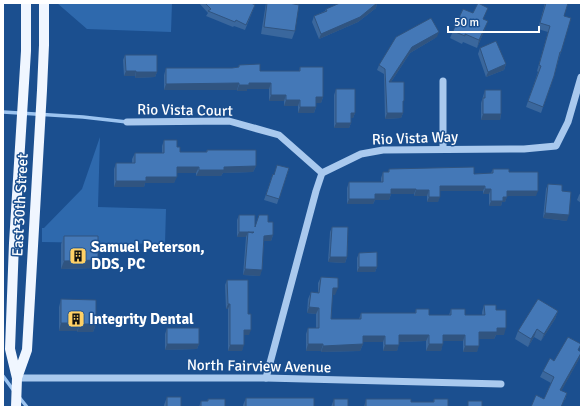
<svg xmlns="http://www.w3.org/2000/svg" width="584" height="410" font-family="Signika,sans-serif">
<rect width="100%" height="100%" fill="#1b4f8f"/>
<g fill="#2e69ad">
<path d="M57,3L70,4L172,3L171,32L87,29Z"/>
<path d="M100,137L98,207L166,209L165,244L42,242V228H44L82,189Z"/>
</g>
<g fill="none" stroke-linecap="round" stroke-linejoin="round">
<g stroke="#9cc4f0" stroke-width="3.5">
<path d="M3,112L83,117L127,122"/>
<path d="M3,376L14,391"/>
<path d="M19,397L27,407"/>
</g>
<g stroke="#a9c9ee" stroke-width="7">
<path d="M443,81V149"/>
<path d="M127,122L229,121L279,135L322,173"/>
<path d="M17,378H266L501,384"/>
<path d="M266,378L316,191L322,173L361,154L383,150L524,149L556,146L568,122L581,77"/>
</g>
<g stroke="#f0f6ff" stroke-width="10">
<path d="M17,378L10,349L14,243L26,51V3"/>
<path d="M16,407L17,378L27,350L42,90L44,45V3"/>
</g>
</g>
<g fill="#3a679d">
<path d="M199,3H251L255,5L245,30L234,26L233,27L206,16L208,13Z"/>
<path d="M266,3H282L295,31L292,39L261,34Z"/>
<path d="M377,3L376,8L358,22L319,39L312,22L314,16L325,11L326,9Z"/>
<path d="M545,3H568L564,16L561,52L559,58L554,76L541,113L526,107L538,72L537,71L548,32L538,29Z"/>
<path d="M484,20L485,29L477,48L463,42L462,44L450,38L453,31Z"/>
<path d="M437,37L410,53L391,82L403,106V113L401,118L385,119L384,74L377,70L379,65Z"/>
<path d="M480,48L506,64L504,70L486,77L478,54Z"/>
<path d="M125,55L157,72L155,77L135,78V76H124L123,60Z"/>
<path d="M239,65L260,71H299L300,67L323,97L321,103H316V107L314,113H298V106H284V101H269V89H247V91H237V90H164V75L166,68H238Z"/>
<path d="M336,89L355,113L353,118H351V123L349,128H334V95Z"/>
<path d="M485,90L501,114L500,120H481V103Z"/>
<path d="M164,140L177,147L180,152H206L207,150L256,166L253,172L223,173L221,176H196V173H177L174,183H145L144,187H114V169L116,163H132V159L135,153H162V146Z"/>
<path d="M289,168L277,204L264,200L273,174L274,175Z"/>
<path d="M389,169L474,174L491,173L493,169L509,172L536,196H507L505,202H502L501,206H489V194H483V191H440L438,202H427V196H414V194H391L389,200H375L373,204H347V188L349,182H381V178L383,172H388Z"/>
<path d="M548,184L562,191L567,221L543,218L546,189Z"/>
<path d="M581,192V203L577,200L579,195Z"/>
<path d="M239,215L255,226L268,222L273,235L271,241H264L260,276L243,275L246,237H237V220Z"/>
<path d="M332,227L347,257L345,263L328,262L330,232Z"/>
<path d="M64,236L98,260L95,268L61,269V244Z"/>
<path d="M359,253L377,267L375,272H357V258Z"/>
<path d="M321,277L335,295L332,294L331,319H359L361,313H415L416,309L429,315H449L451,309L465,315H482V312L484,305L496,310L504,335H496L494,339H479L477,352H463V341H443L441,351H426V341L399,342L397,351H383V342H363V344L360,351L321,352V351H306V334L308,328H316V314L307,313L308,299L311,292L318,293V283Z"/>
<path d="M227,280L248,314L249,335H244L242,351H228V309H226L225,285Z"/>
<path d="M61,299L96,324L93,332H77V331H59V307Z"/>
<path d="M558,311L555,319L541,341L534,337L528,347L515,339L518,331Z"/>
<path d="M167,328L199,344L197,349L165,350V334Z"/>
<path d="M578,351L581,354L579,359L561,391L567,393L565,400L544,399L551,383L540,377L543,371L554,361Z"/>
<path d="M167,397L181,407H164V405Z"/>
<path d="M246,398L314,407H199L201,401H207L208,399L225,407H243V405Z"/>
<path d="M334,399L348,407H331Z"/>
<path d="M366,399L411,402H433L434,399L448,407H364Z"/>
</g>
<g fill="#305480">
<path d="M377,3L376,8L358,22L319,39L321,34Z"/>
<path d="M488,21L485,29L477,48L479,40Z"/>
<path d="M439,32L437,37L410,53L387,88L389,82L412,47Z"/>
<path d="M506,64L504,70L486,77L488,72Z"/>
<path d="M126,71H136L135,76H124Z"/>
<path d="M136,72H157L155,77L135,78Z"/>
<path d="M239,83L237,90H164L166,84Z"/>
<path d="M249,83H271L269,89H247V91H237L239,85Z"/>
<path d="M271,95H286L284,101H269Z"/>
<path d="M316,97H323L321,103H314Z"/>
<path d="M286,100H300L298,106H284Z"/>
<path d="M300,107H316L314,113H298Z"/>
<path d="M351,113H355L353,118H349Z"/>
<path d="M387,113H403L401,118L385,119Z"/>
<path d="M483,114H501L500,120H481Z"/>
<path d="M336,123H351L349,128H334Z"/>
<path d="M256,166L253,172L223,173L221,176H196L199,170L224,167Z"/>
<path d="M177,167H199L196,173H174Z"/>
<path d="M146,177H177L174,183H145L144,187H114L116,181Z"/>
<path d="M440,186H485L483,191H438Z"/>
<path d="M391,189H416L414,194H391L389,200H375L373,204H347L349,199L375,194Z"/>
<path d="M485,189H491L489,194H483Z"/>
<path d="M416,190H429L427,196H414Z"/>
<path d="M507,191H538L536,196H505Z"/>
<path d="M429,197H440L438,202H427Z"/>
<path d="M503,197H507L505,202H502L501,206H489L491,201Z"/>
<path d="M545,213L569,215L567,221L543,218Z"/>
<path d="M239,232H254L252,237L248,232L246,237H237Z"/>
<path d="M273,235L271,241H262L264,236Z"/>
<path d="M330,257H347L345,263L328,262Z"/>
<path d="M98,260L95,268L61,269L64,261Z"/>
<path d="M359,267H377L375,272H357Z"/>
<path d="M245,269L262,270L260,276L243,275Z"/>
<path d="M333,288H338L335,295L331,294Z"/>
<path d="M228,304H230L228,309H226Z"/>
<path d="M309,307L319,308L316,314L307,313Z"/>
<path d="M558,311L555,319L541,341L544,334Z"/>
<path d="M61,323H80L77,331H59Z"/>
<path d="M80,324H96L93,332H77Z"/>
<path d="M497,328H506L504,335H496L494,339H477L479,332Z"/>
<path d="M537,329L534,337L528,347L531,339Z"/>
<path d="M244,330H251L249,335H242Z"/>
<path d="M399,335H429L426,341L397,342Z"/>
<path d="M443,335H465L463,341H441Z"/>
<path d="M363,336H385L383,342H360Z"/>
<path d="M167,344H199L197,349L165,350Z"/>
<path d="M308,344H323L321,351H306Z"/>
<path d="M363,344L360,351L321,352L323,346Z"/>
<path d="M429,344H443L441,351H426Z"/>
<path d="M230,345H244L242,351H228Z"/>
<path d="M385,345H399L397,351H383Z"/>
<path d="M465,346H479L477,352H463Z"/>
<path d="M581,353L579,359L558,397L560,390Z"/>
</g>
<g fill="#4478b7" stroke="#305480">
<path d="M205,3H251L255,5L246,25L236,20L235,22L208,11L211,9Z"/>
<path d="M267,3H289L299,5L295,31L264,27Z"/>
<path d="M340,3H377L360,17L321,34L314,16L327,11L326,9Z"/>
<path d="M478,3L488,8L483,19L488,21L479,40L465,34V36L453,31L463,9L473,13Z"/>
<path d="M546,3H568L564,16L571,18L561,52H560L554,76L543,107L528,101L541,66L539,65L550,26L540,23Z"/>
<path d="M431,18L439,32L412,47L389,82H404V101H403V113H387L385,69L379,65L396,37Z"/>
<path d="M496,41L506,64L488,72L480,48Z"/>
<path d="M125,55H157V72H136V71H126Z"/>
<path d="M260,64V71H300V67H323V97H316V107H300V100H286V95H271V83H249V85H239V83L166,84V68H232L239,67V65Z"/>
<path d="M336,89H355V113H351V123H336Z"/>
<path d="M485,90H501V114H483V98H485Z"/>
<path d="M164,140H177V147H180V152H207V150H256V166L224,167V170H199V167H177V177H146V181H116V163H135V153H164Z"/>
<path d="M277,165L289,168L279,199L266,195L273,174L274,175Z"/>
<path d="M474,167V174L493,173V169H509V172H538V191H507V197H503V201H491V189H485V186H440V197H429V190H416V189H391V194H375V199H349V182H383V172H389V169Z"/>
<path d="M548,184L562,185V191L571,192L569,215L545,213Z"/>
<path d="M239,215H255V227L259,215H268V222H273V235L264,236L262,270L245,269L248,232L253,233L254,232H239Z"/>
<path d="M332,227H348L347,257H330Z"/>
<path d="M64,236H98V260L64,261Z"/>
<path d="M377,252V267H359V253Z"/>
<path d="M321,277L338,278V288H333L331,319H361V313H416V309H429V315H451V309H465V315H485L484,305H496V310H506V328H497V332H479V346H465V335H443V344H429V335H399V345H385V336H363V344L323,346V344H308V328H319V308L309,307L311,292L319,293Z"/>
<path d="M227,280H248V314H251V330H244V345H230V304H228Z"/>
<path d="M61,299L96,300V324H80V323H61Z"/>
<path d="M538,299L558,311L544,334L537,329L531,339L518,331Z"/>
<rect x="167" y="328" width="32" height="16"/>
<path d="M568,337L581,344L578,350L581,352V353L560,390L567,393L561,407H531L536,395L544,399L554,377L543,371L550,358L554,361Z"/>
<rect x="167" y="397" width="14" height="10"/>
<path d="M246,398H314V407H201V401H208V399H225V407H246Z"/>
<rect x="334" y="399" width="14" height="8"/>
<path d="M366,399H411V402H434V399H448V407H366Z"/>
<rect x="468" y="401" width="14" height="6"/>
</g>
<defs>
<g id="building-square" transform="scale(0.9)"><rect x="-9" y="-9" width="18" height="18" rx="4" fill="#ffd166" stroke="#1b4f8f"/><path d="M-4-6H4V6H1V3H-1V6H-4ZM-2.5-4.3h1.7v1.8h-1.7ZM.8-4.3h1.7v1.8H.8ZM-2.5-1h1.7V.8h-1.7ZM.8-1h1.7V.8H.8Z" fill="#111"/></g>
</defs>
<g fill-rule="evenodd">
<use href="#building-square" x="78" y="256"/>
<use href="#building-square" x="76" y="319"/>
</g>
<g text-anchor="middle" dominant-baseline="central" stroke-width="3" stroke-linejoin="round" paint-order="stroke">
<g font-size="15" fill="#fff" stroke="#1b4f8f">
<text transform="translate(185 110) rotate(1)">Rio Vista Court</text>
<text transform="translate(415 138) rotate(-2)">Rio Vista Way</text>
<text transform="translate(20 205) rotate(-87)">East 30th Street</text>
<text transform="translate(259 366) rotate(1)">North Fairview Avenue</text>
</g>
<g font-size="15" font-weight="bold" fill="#fff" stroke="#1b4f8f" text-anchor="start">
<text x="91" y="247">Samuel Peterson,<tspan x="91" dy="17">DDS, PC</tspan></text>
<text x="89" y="319">Integrity Dental</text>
</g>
</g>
<rect width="584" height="410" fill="none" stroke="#ffffff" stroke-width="8"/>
<path d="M448 26v6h91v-6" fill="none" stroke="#ffffff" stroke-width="2"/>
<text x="454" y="26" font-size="12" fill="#ffffff" stroke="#1b4f8f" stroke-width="3" paint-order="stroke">50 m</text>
</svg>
